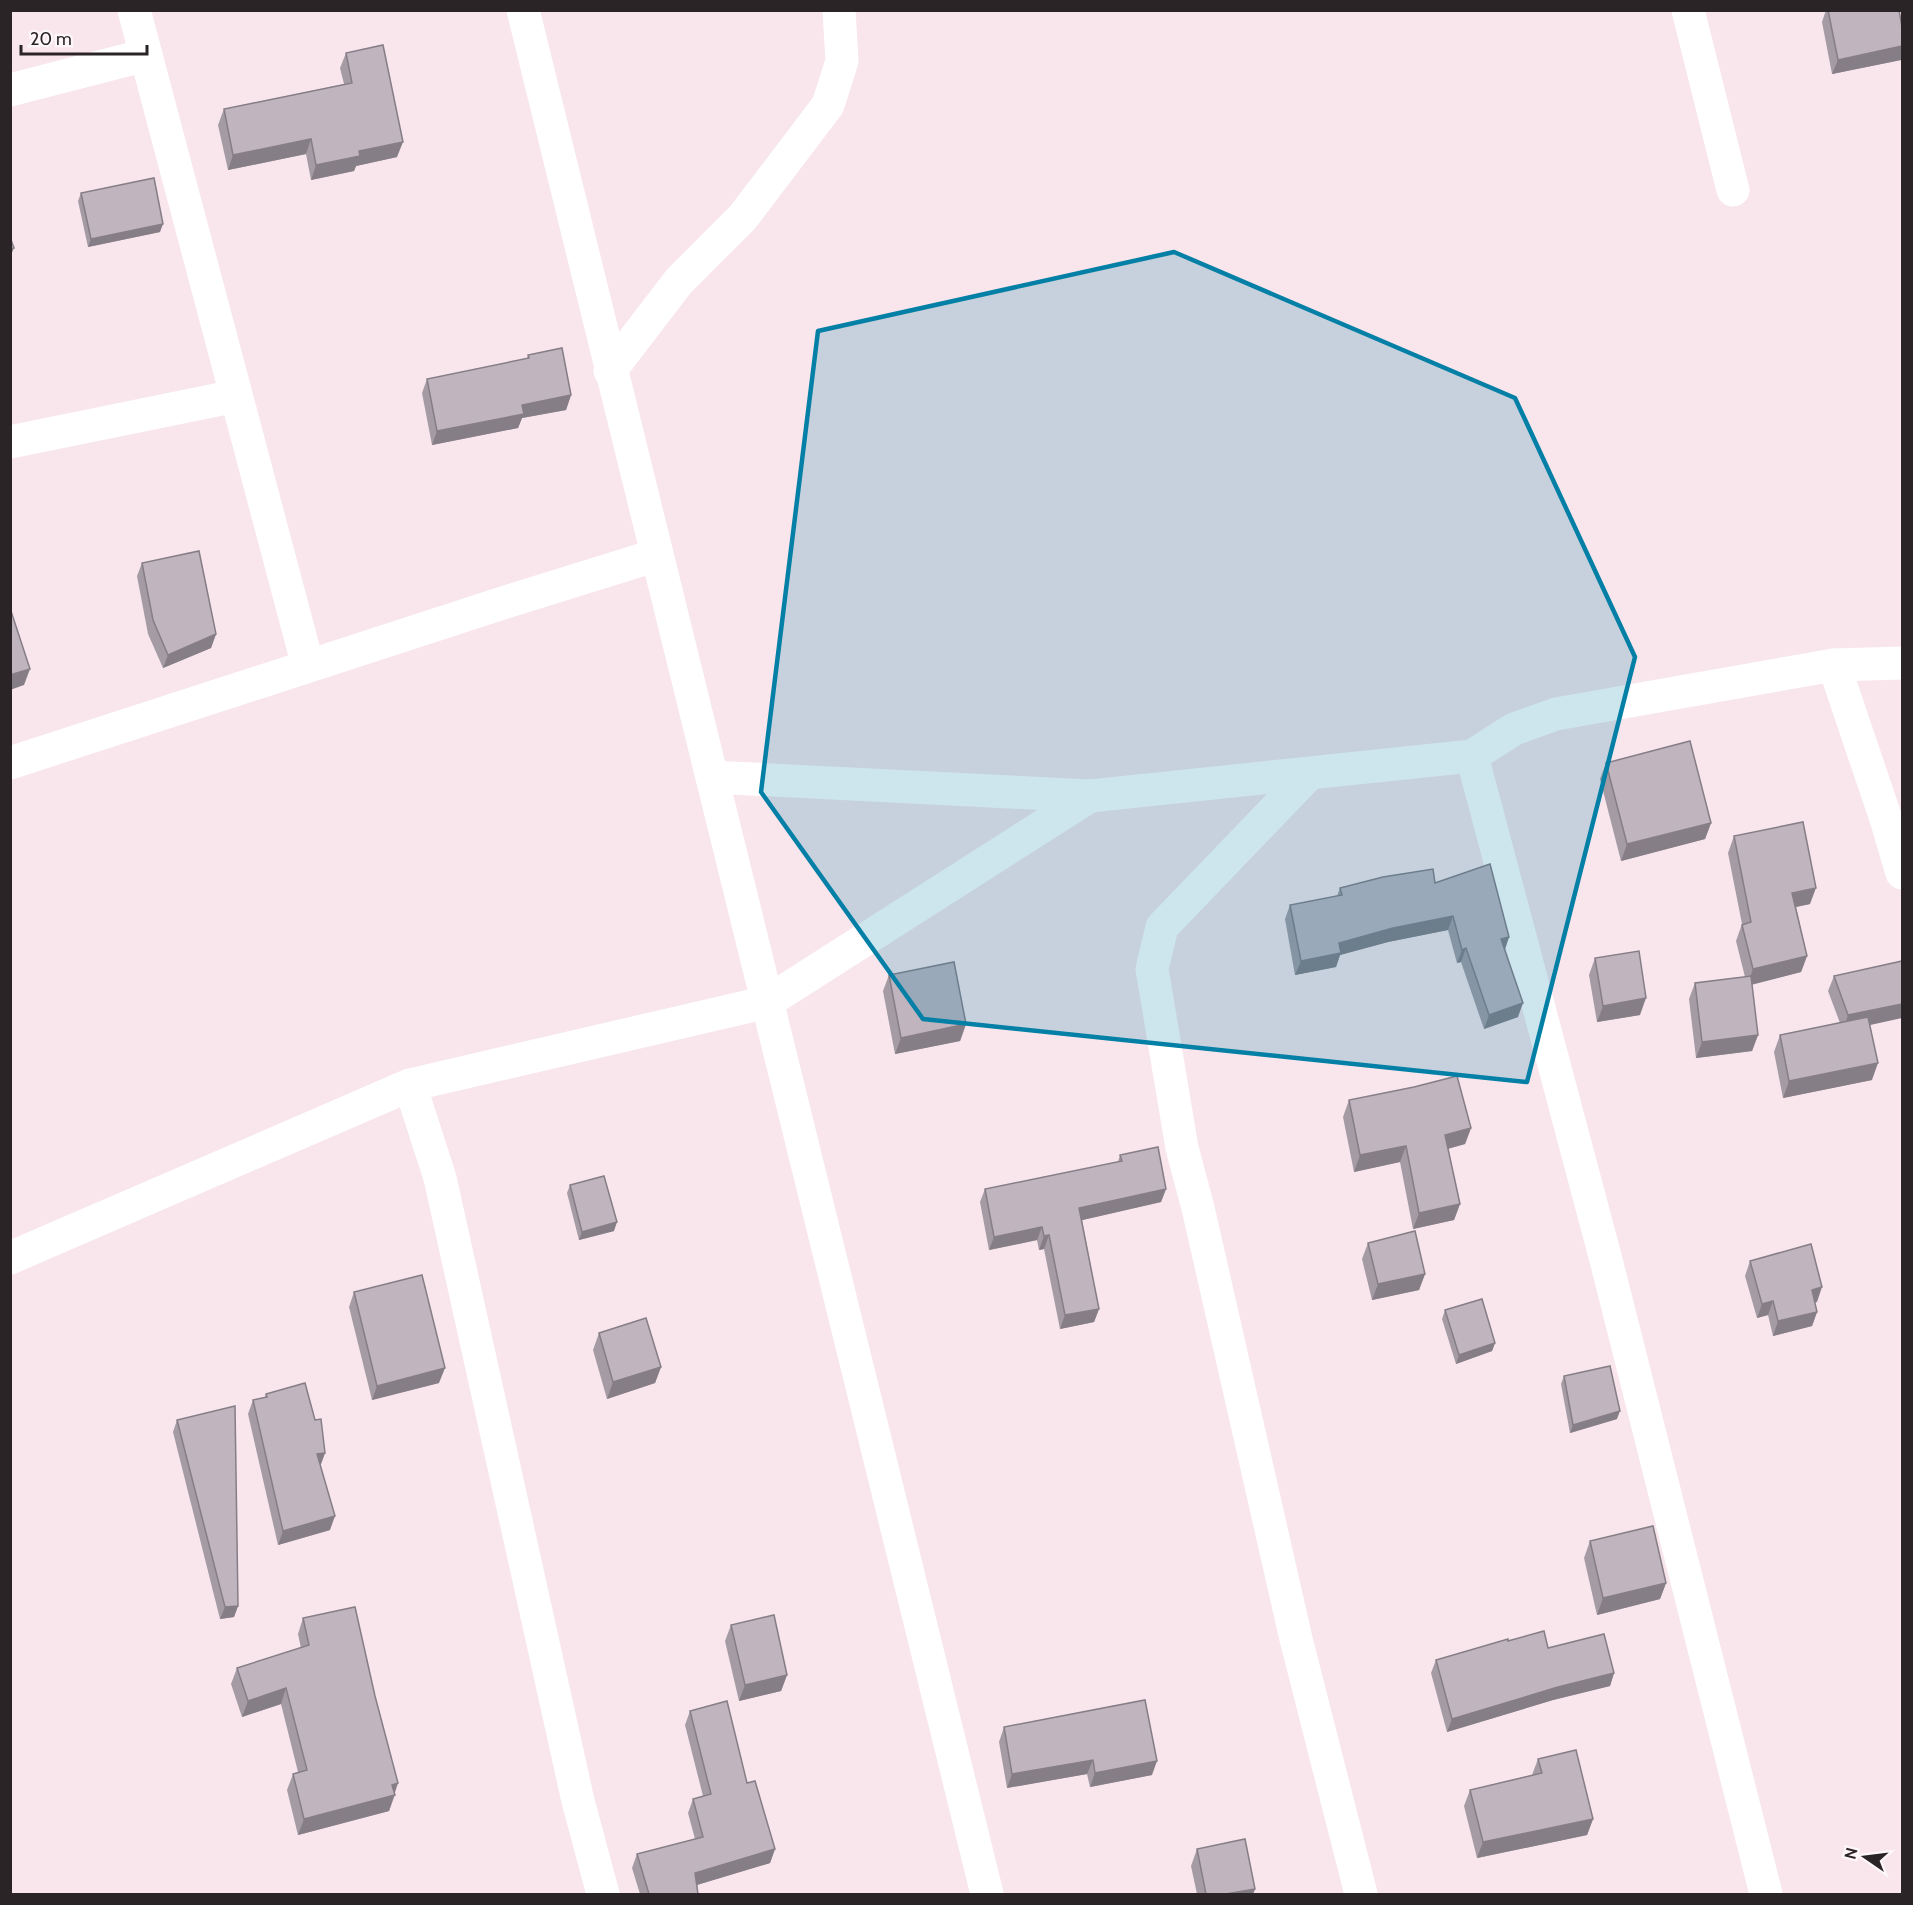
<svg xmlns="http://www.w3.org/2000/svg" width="1913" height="1905" font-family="Cabin,sans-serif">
<rect width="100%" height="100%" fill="#f8e6ec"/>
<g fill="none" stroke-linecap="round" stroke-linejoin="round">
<g stroke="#fff" stroke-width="33">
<path d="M134,10L308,666"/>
<path d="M523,10L987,1894"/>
<path d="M1688,10L1733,190"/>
<path d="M10,90L146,55"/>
<path d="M610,371L679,281L743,217L828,105L842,61L839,10"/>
<path d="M10,442L236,396"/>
<path d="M1834,665L1887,822L1902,873"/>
<path d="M1472,756L1606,1260L1766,1894"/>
<path d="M10,763L509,601L657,555"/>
<path d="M1310,773L1162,927L1152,969L1182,1148L1198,1208L1296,1639L1361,1894"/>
<path d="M712,777L1090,796"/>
<path d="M410,1085L440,1178L578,1801L603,1894"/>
<path d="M10,1258L410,1085L767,1002L1090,796L1472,756L1514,729L1556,714L1834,665L1902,663"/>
</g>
</g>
<g fill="#a59ba4">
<path d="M1826,10H1899L1901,60L1832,74L1822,22Z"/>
<path d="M346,53L397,157L356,166L354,171L311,180L306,154L228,170L218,125L224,109L344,84L340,68Z"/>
<path d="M81,193L160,232L88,247L78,201Z"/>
<path d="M528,355L571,395L566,410L522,418L518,428L432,445L422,393L427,379L527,359Z"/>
<path d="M142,563L216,634L211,648L163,668L148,634L137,576Z"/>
<path d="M1606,763L1711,823L1705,839L1621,861L1600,779Z"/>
<path d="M1734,836L1810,904L1796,907L1807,956L1801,972L1752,984L1758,1035L1752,1051L1696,1058L1689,999L1695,983L1745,977L1736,941L1742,924L1728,853Z"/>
<path d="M1435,883L1509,937L1505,950L1518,1017L1484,1029L1461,962L1457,963L1448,930L1388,942L1340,955L1336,967L1295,975L1285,919L1290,905L1337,896L1340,888Z"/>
<path d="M1595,958L1640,1015L1597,1022L1589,975Z"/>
<path d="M889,975L966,1024L960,1041L895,1054L883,991Z"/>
<path d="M1834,976L1870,1025L1872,1080L1783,1098L1774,1052L1780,1035L1840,1023L1828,991Z"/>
<path d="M1349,1100L1471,1128L1465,1144L1448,1149L1460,1204L1454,1220L1413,1229L1400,1162L1354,1172L1343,1117Z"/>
<path d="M1120,1155L1166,1189L1161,1202L1082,1220L1099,1309L1094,1322L1060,1329L1044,1249L1039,1250L1037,1240L989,1250L980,1202L985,1189L1118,1162Z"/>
<path d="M570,1185L614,1231L579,1240L567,1193Z"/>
<path d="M1368,1243L1425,1274L1419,1290L1372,1300L1362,1259Z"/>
<path d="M1750,1261L1817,1302H1815L1817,1312L1812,1326L1773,1336L1768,1315L1757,1318L1745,1276Z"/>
<path d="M354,1292L439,1383L372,1400L349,1307Z"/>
<path d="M1445,1310L1495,1343L1492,1351L1456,1364L1442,1319Z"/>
<path d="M599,1333L661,1367L655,1383L607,1399L593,1350Z"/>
<path d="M1564,1376L1617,1419L1570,1433L1561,1384Z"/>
<path d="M266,1394L325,1453L320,1466L330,1530L278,1545L248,1414L253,1400L265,1397Z"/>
<path d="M177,1420L238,1606L234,1617L220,1619L173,1432Z"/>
<path d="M1590,1541L1666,1583L1660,1599L1597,1615L1584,1558Z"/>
<path d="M303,1618L395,1795L389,1811L298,1835L287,1790L293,1774L298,1772L281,1704L242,1717L231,1684L237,1668L301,1648L298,1634Z"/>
<path d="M731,1625L787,1675L781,1691L739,1701L725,1641Z"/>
<path d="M1508,1641L1548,1648L1614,1673L1610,1686L1553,1700L1447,1732L1431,1673L1436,1660Z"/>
<path d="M690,1711L747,1783L775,1849L770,1863L697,1885L698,1894H640L632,1868L637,1854L695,1839L688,1813L693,1799L703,1796L685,1725Z"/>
<path d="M1004,1727L1152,1775L1090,1787L1087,1774L1007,1788L999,1742Z"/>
<path d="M1538,1759L1593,1819L1587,1835L1477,1858L1464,1806L1470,1790L1532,1775Z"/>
<path d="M1197,1849L1255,1889L1253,1894H1197L1191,1866Z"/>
</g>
<g fill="#867e86">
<path d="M1902,46V55L1901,60L1832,74L1838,60Z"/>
<path d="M311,139L306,154L228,170L233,155Z"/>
<path d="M403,142L397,157L356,166L354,171L311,180L316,165L359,151Z"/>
<path d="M163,224L160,232L88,247L91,239Z"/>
<path d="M14,248L10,257V249Z"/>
<path d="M571,395L566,410L522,418L518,428L432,445L437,431L522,405Z"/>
<path d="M216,634L211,648L163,668L168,655Z"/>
<path d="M30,669L24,685L10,690V675Z"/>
<path d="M1711,823L1705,839L1621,861L1627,844Z"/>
<path d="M1816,888L1810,904L1786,909L1792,893Z"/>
<path d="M1453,916L1448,930L1388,942L1340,955L1336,967L1295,975L1301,961L1339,943L1393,928Z"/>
<path d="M1509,937L1504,951L1501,939Z"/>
<path d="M1466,948L1461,962L1457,963L1462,950Z"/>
<path d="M1807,956L1801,972L1747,986L1753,969Z"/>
<path d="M1646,998L1640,1015L1597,1022L1603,1006Z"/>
<path d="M1523,1003L1518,1017L1484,1029L1489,1015Z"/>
<path d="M1902,1004V1018L1843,1031L1848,1015Z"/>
<path d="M966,1024L960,1041L895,1054L901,1038Z"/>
<path d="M1758,1035L1752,1051L1696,1058L1702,1042Z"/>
<path d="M1878,1063L1872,1080L1783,1098L1789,1081Z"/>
<path d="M1471,1128L1465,1144L1439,1151L1445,1135Z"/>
<path d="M1406,1146L1400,1162L1354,1172L1360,1155Z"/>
<path d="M1166,1189L1161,1202L1074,1222L1079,1208Z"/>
<path d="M1460,1204L1454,1220L1413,1229L1419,1213Z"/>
<path d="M617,1222L614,1231L579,1240L582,1232Z"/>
<path d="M1042,1227L1037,1240L989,1250L994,1237Z"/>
<path d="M1049,1235L1044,1249L1039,1250L1044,1236Z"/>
<path d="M1425,1274L1419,1290L1372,1300L1378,1284Z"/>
<path d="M1822,1287L1817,1302L1806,1305L1812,1290Z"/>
<path d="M1773,1301L1768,1315L1757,1318L1762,1304Z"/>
<path d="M1099,1309L1094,1322L1060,1329L1065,1315Z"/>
<path d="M1817,1312L1812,1326L1773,1336L1778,1321Z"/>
<path d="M1495,1343L1492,1351L1456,1364L1459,1355Z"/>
<path d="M661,1367L655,1383L607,1399L613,1382Z"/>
<path d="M445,1368L439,1383L372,1400L377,1386Z"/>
<path d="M1620,1411L1617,1419L1570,1433L1573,1425Z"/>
<path d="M325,1453L320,1467L317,1454Z"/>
<path d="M335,1516L330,1530L278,1545L283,1531Z"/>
<path d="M1666,1583L1660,1599L1597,1615L1603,1598Z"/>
<path d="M238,1606L234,1617L220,1619L225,1607Z"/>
<path d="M1614,1673L1610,1686L1553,1700L1447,1732L1452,1719L1558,1687Z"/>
<path d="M787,1675L781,1691L739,1701L745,1685Z"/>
<path d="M286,1688L281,1704L242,1717L248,1701Z"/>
<path d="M1093,1760L1087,1774L1007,1788L1012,1774Z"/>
<path d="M1157,1761L1152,1775L1090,1787L1095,1773Z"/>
<path d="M398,1783L389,1811L298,1835L304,1819Z"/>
<path d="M1593,1819L1587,1835L1477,1858L1483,1842Z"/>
<path d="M775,1849L770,1863L690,1887L695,1873Z"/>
<path d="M1255,1889L1253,1894H1226Z"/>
</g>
<g fill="#c0b4bf" stroke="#867e86" stroke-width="1.5">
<path d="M1828,10H1899L1902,27V46L1838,60Z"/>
<path d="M383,45L403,142L359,151L360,156L316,165L311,139L233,155L224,109L352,83L346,53Z"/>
<path d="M154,178L163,224L91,239L81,193Z"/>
<path d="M10,237L14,248L10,249Z"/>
<path d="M562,348L571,395L522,405L524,414L437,431L427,379L529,358L528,355Z"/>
<path d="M199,551L216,634L168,655L153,620L142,563Z"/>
<path d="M10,608L30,669L10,675Z"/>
<path d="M1690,741L1711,823L1627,844L1606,763Z"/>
<path d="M1803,822L1816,888L1792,893L1807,956L1753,969L1742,925L1751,922L1734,836Z"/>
<path d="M1490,864L1509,937L1501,939L1523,1003L1489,1015L1466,948L1462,950L1453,916L1393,928L1339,943L1341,953L1301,961L1290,905L1342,895L1340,888L1383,877L1433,869L1435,883Z"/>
<path d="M1639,951L1646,998L1603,1006L1595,958Z"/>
<path d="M1902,961V1004L1848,1015L1834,976Z"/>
<path d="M954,962L966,1024L901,1038L889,975Z"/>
<path d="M1751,976L1758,1035L1702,1042L1695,983Z"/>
<path d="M1868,1017L1878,1063L1789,1081L1780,1035Z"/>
<path d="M1457,1076L1471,1128L1445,1135L1460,1204L1419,1213L1406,1146L1360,1155L1349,1100L1414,1087Z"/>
<path d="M1158,1147L1166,1189L1079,1208L1099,1309L1065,1315L1049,1235L1044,1236L1042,1227L994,1237L985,1189L1122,1161L1120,1155Z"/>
<path d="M604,1176L617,1222L582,1232L570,1185Z"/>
<path d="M1415,1231L1425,1274L1378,1284L1368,1243Z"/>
<path d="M1811,1244L1822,1287L1812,1290L1817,1312L1778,1321L1773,1301L1762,1304L1750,1261Z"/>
<path d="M422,1275L445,1368L377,1386L354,1292Z"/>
<path d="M1482,1299L1495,1343L1459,1355L1445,1310Z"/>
<path d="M646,1318L661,1367L613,1382L599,1333Z"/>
<path d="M1610,1366L1620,1411L1573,1425L1564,1376Z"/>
<path d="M305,1383L315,1420L321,1419L325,1453L317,1454L335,1516L283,1531L253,1400L267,1397L266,1394Z"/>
<path d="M235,1406L238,1606L225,1607L177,1420Z"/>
<path d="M1653,1526L1666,1583L1603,1598L1590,1541Z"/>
<path d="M355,1607L375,1696L398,1783L392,1785L395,1795L304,1819L293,1774L307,1770L286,1688L248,1701L237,1668L309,1645L303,1618Z"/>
<path d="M774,1615L787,1675L745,1685L731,1625Z"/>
<path d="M1544,1631L1548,1648L1604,1634L1614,1673L1558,1687L1452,1719L1436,1660L1508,1639V1641Z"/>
<path d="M1145,1700L1157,1761L1095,1773L1093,1760L1012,1774L1004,1727Z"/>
<path d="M727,1701L747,1783L755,1781L775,1849L695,1873L698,1894H649L637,1854L703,1837L693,1799L711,1794L690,1711Z"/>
<path d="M1576,1750L1593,1819L1483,1842L1470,1790L1542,1773L1538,1759Z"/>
<path d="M1245,1839L1255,1889L1226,1894H1206L1197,1849Z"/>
</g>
<path fill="#047fa5" fill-opacity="0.2" stroke="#047fa5" stroke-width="4.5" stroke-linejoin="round" d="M1174,252L1515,398L1635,657L1527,1082L923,1019L761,792L818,331Z"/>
<rect width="1913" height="1905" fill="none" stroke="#2b2427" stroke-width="24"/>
<g transform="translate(1865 1857) rotate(284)" stroke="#fef7f9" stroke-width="4.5" paint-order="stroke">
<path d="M0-4.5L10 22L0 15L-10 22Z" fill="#2b2427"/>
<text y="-9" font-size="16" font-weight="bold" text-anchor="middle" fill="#2b2427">N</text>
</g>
<path d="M21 45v9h126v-9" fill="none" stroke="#2b2427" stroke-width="3"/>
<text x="30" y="45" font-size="18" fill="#2b2427" stroke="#fef7f9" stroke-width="4.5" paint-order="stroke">20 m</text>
</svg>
